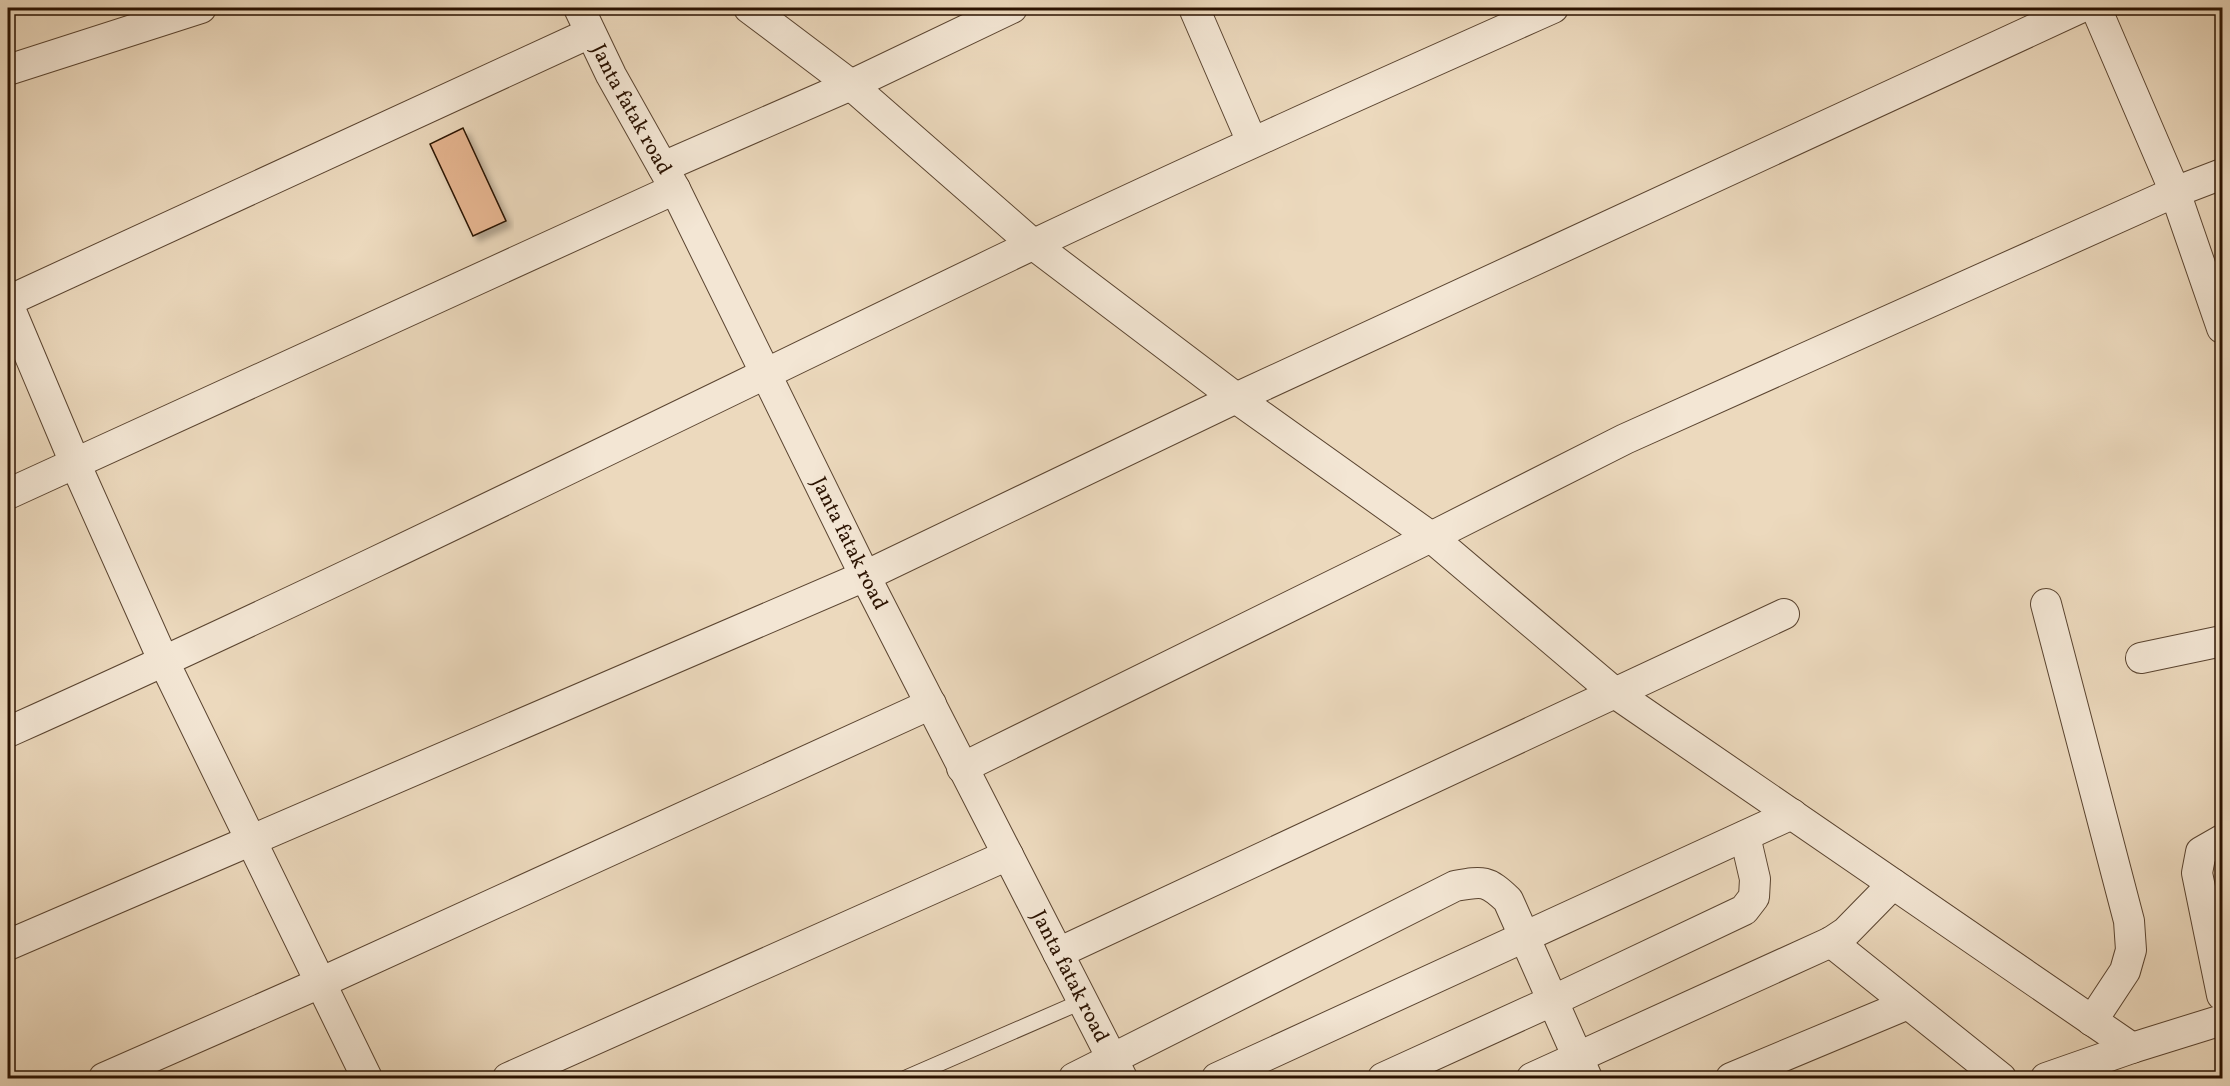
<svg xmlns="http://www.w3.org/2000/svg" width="2230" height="1086" font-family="Vollkorn,serif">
<defs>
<filter id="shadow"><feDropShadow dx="5.5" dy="5.5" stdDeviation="3" flood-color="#0004"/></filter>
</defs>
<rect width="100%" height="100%" fill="#ecd9bd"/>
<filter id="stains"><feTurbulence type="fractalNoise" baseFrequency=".00333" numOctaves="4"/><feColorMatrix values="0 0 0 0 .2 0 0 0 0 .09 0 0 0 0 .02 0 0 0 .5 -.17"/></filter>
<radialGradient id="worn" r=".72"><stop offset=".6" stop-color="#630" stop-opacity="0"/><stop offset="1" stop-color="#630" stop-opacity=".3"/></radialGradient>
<path fill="#e5b48f" stroke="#2a1201" stroke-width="1.5" filter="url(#shadow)" d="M463,128L506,221L473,236L430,144Z"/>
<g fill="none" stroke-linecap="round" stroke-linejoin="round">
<g stroke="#5a4430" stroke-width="17">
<path id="lane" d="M906,1078L1083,1001"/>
</g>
<g stroke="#5a4430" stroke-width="32">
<g id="street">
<path id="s1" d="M579,8L611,75L675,189L865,576L1122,1078"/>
<path d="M749,8L851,85L1034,245L1236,398L1431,537L1615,693L2132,1048"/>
<path d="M1194,8L1252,142"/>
<path d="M2096,8L2175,192L2222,328"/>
<path d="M8,70L201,8"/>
<path d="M663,167L851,85L1012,8"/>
<path d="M8,301L590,33"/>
<path d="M8,304L75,463L164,662L367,1078"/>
<path d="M8,494L675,189"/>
<path d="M2046,604L2129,921L2131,950L2125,971L2092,1021"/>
<path d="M2141,658L2222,641"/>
<path d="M8,732C352,578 690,409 1030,246C1203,164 1378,86 1553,8"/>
<path d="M962,768L1431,537L1625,439L2175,192L2222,174"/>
<path d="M2222,840L2201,852L2197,873L2222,995"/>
<path d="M1831,942L2001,1078"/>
<path d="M8,945L865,576L1236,398L2080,8"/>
<path d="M1058,953L1784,614"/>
<path d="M104,1078L320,983L931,704"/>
<path d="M508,1078L1008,855"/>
<path d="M1074,1078L1455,886C1483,881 1487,880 1508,900L1587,1078"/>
<path d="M1217,1078L1792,814"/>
<path d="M1383,1078L1552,1001L1744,910L1754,897L1755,879L1745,836"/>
<path d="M1532,1078L1831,942L1846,932L1893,884"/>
<path d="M1731,1078L1908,1004"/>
<path d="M2046,1078L2132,1048L2222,1020"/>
</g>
</g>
<use href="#lane" stroke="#f3e6d4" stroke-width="15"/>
<use href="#street" stroke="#f3e6d4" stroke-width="30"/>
</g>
<g text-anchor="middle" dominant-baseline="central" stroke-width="4.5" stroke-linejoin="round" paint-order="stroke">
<g font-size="21" fill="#2a1201" stroke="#f3e6d4">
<text stroke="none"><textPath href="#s1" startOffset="114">Janta fatak road</textPath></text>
<text stroke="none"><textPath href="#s1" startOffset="600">Janta fatak road</textPath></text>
<text stroke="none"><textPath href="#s1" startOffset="1086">Janta fatak road</textPath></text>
</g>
</g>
<rect width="2230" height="1086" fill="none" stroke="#ecd9bd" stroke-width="30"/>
<rect x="9" y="9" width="2212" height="1068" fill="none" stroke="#2a1201" stroke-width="3"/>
<rect x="15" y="15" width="2200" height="1056" fill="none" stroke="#2a1201" stroke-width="1.5"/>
<rect width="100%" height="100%" filter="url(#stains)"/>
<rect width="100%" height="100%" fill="url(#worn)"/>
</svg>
